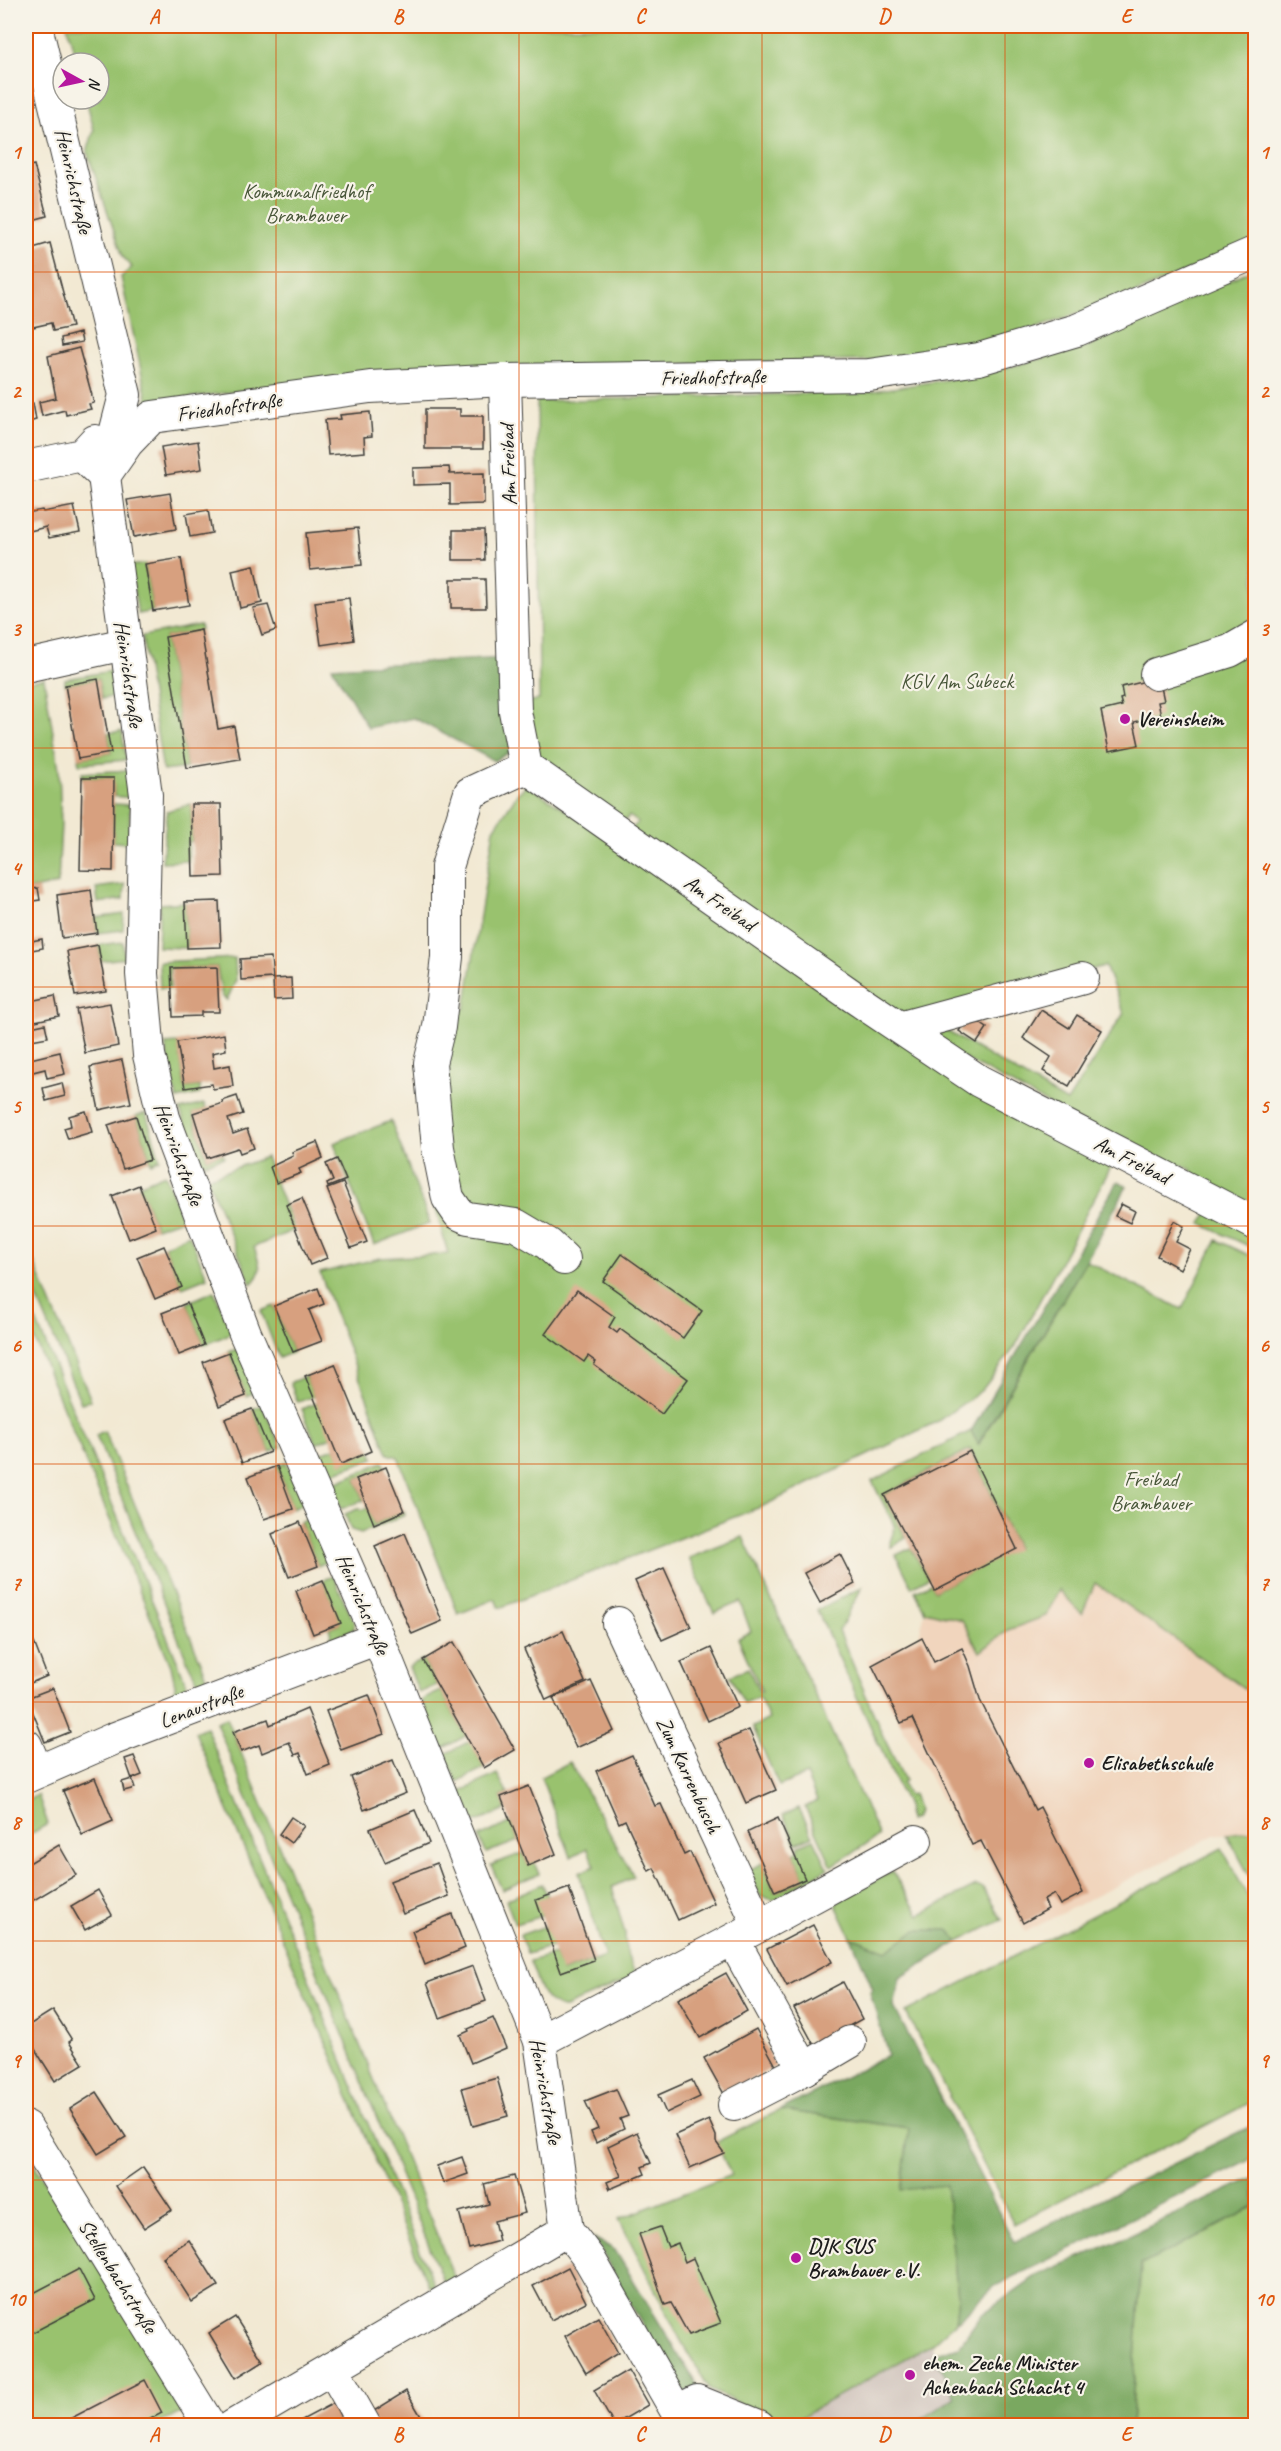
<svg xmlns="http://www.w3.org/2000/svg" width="1281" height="2451" font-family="Caveat,sans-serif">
<rect width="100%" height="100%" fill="#f7f3e8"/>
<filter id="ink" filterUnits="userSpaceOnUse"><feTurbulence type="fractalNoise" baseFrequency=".0167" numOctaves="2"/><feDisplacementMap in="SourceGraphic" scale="12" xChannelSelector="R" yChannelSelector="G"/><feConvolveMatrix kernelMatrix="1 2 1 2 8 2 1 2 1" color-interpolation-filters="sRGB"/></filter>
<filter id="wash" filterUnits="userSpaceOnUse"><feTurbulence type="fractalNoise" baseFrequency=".008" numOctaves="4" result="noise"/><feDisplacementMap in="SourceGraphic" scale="24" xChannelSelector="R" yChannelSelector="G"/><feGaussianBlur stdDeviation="1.35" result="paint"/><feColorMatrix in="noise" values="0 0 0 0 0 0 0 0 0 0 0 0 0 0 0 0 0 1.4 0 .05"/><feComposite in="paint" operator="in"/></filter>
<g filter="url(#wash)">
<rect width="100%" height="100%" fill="#f2e9d3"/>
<path fill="#f1d5bd" d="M1095,1582L1255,1696V1830L1215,1835L1025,1932L982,1849L971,1854L867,1661L919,1636L925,1611L962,1619L980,1651L1008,1630L1025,1623L1059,1590L1081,1614Z"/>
<path fill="#cec1ba" d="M932,2344L934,2354L956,2397L911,2425L785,2426Z"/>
<g fill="#99c26e" stroke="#5a6f45" stroke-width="1.5">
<path d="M67,26H1255V242L1131,295L1005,339L899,360L407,369L148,403L121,277L132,267L123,257L87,152L94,130L86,99H99V63H77Z"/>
<path d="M1255,268V1212L1188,1179L1192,1170L1182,1165L1176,1174L921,1035L935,1024L1067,1102L1124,1013L1105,966L901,1019L631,830L638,822L629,816L623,824L536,757L523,702L539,700L537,401L866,392L983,374L1089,346Z"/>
<path d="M145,564L153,611L138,614L130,566Z"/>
<path d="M200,625L201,630L165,637L187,768L163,771L142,636Z"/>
<path d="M111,671L116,696L102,699L98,679L65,685V679Z"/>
<path d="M44,678L59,769L61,824L58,884L26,890V682Z"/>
<path d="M122,731L126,760L79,764L78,759L111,753L108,733Z"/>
<path d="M129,770L130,798L114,796L113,778H82V773Z"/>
<path d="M527,785L1115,1159L1015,1347L982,1390L938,1421L763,1506L499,1608L495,1599L458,1614L398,1457L388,1454L320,1273L380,1258L448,1254L436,1209L430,1063L439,1027L465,1008L494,829L518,793Z"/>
<path d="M113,804L130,805L129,843L113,842Z"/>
<path d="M191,804L192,841L188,842V861L162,862L167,811Z"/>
<path d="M125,884L124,899L98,903L96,888Z"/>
<path d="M185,902L187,948L158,947L160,904Z"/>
<path d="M124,914L123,930L97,933L95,918Z"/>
<path d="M123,942L124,958L101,961L98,945Z"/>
<path d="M235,958L236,980L227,1000L222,996L217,967L169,968L170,988H160L159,962Z"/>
<path d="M178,1043L185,1088L200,1086V1094L177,1099L165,1044Z"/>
<path d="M204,1104L206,1109L193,1114L207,1158L223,1153L224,1157L200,1165L180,1110Z"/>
<path d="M146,1113L160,1159L151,1163L136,1116Z"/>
<path d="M391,1121L430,1223L374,1245L334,1143Z"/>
<path d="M266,1157L294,1230L254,1247C259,1263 265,1271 251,1284L207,1178Z"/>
<path d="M165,1174L182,1219L156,1228L139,1185Z"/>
<path d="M1211,1207L1255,1230V1249L1201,1224Z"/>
<path d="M189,1234L207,1277L182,1287L164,1246Z"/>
<path d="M1217,1240L1255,1258V1696L1095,1583L1082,1614L1059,1590L1046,1616L1008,1630L980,1652L962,1620L925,1611L915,1591L931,1583L935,1591L1017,1548L970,1449L884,1495L906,1538L891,1547L890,1542L895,1527L872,1481L971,1431L979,1444L1086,1261L1182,1309Z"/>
<path d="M26,1243L91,1400L81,1403L26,1271Z"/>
<path d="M214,1291L232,1333L204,1345L187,1303Z"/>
<path d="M26,1296L187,1685L174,1694L175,1685L171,1666L26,1319Z"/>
<path d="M274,1306L293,1352L279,1358L261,1311Z"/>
<path d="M240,1348L257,1391L246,1396L229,1352Z"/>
<path d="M305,1376L314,1396L298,1402L290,1383Z"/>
<path d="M317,1403L331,1437L316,1444L302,1409Z"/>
<path d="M262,1405L281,1447L270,1452L252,1409Z"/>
<path d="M104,1431L115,1457L210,1684L200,1686L189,1665L96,1435Z"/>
<path d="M335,1448L342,1463L371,1451L374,1458L330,1474L321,1453Z"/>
<path d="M286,1462L304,1503L293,1509L277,1466Z"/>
<path d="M383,1462L386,1467L356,1479L364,1500L341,1509L333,1484Z"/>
<path d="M360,1508L361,1510L368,1508L374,1524L404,1511L405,1515L361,1533L351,1530L345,1514Z"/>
<path d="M311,1518L328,1561L318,1566L300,1522Z"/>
<path d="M743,1537L879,1836L832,1866L805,1807L817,1801L806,1775L779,1786L753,1727L769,1719L759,1697L744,1703L730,1676L748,1668L760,1693L762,1692L738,1638L751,1632L740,1602L714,1613L689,1558Z"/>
<path d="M911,1548L928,1578L912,1587L896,1555Z"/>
<path d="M333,1576L354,1622V1629L332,1639L329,1628L340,1623L323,1580Z"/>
<path d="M862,1587L839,1631L883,1736L905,1781L902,1783L908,1795L913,1794L918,1809L916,1817L909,1821L907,1806L817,1610Z"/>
<path d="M423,1660L437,1685L419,1693L409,1667Z"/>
<path d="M441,1691L466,1736L442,1749L422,1700Z"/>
<path d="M227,1718L455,2279L444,2283L216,1722Z"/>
<path d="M206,1727L434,2285L429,2287L195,1732Z"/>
<path d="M470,1741L484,1768L457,1782L445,1754Z"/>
<path d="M570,1762L634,1877L612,1887L625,1934L626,1952L636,1976L563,2008C540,2003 538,1981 530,1961L555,1954L562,1972L605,1957L579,1873L595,1866L587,1848L571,1857L541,1777Z"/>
<path d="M497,1774L508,1794L501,1797L506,1810L474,1823L460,1792Z"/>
<path d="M38,1795L48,1824L26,1837V1801Z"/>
<path d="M799,1808L813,1836L796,1843L783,1815Z"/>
<path d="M511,1822L518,1841L486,1853L479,1837Z"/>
<path d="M1255,1830H1256L1255,1887L1227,1834Z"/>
<path d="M814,1839L828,1868L775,1900L761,1897L747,1871L762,1863L775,1892L805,1879L794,1854L799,1850L798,1846Z"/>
<path d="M1222,1848L1255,1911V2100L1014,2224L906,2012Z"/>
<path d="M523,1853L528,1865L534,1863L539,1874L502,1890L491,1865Z"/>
<path d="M892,1871L919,1915L976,1886L983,1888L1002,1920L958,1942L950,1930H916L886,1951L851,1937L835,1903Z"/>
<path d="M542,1884L548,1896L542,1916L515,1924L506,1900Z"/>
<path d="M546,1926L553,1946L527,1954L520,1935Z"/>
<path d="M780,2110L909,2128L946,2184L958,2296L955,2323L932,2344L786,2425L710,2390L681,2341L619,2219L731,2175L716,2142Z"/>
<path d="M26,2153L194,2409L148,2425H26Z"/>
<path d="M1255,2207V2425L1131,2426L1141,2265Z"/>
</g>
<g fill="#7aa861" stroke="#4b623e" stroke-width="1.5">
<path d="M506,658L512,751L494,761L414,718L368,728L332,667Z"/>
<path d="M1118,1181L1127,1186L1086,1261L978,1444L971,1431Z"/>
<path d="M916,1930H950L958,1942L900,1978L894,2007L1014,2242L1255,2124V2158L995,2286L955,2323L958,2296L946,2185L901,2190L909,2128L780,2110L888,2055L870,1992L873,1989L851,1937L886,1951Z"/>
<path d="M1255,2177V2207L1141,2265L1131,2425H911L956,2397L934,2353L959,2346L981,2315L1036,2276L1129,2236Z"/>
<path d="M594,2238L615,2250L699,2388L680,2393Z"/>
</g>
<g id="blocks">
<g fill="#d7a07f">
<path d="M34,165L47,216L26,222V167Z"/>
<path d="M50,243L72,327L53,331L51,323L33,327L26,297V250Z"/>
<path d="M80,333L82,342L62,346L61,338Z"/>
<path d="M79,348L94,403L89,404L91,409L66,415L65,410L42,416L39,402L56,398L48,356Z"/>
<path d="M33,403L36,420L26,423V404Z"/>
<path d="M425,409H460V416H483V449H425Z"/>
<path d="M370,412L372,436L364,437L365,452L328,455L325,420L341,419L340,415Z"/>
<path d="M198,441L202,469L166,475L161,447Z"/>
<path d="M449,467L450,474L484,473V504L450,505V484L413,485V468Z"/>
<path d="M170,493L176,529L134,537L127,500Z"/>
<path d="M74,506L80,532L49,538L46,527L26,532V513L42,510L43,512Z"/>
<path d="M208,510L212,533L190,537L186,514Z"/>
<path d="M358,528L362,565L310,570L306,533Z"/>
<path d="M453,530H484L485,560H453Z"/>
<path d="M181,558L189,605L153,611L145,564Z"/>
<path d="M254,565L262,603L240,608L232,570Z"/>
<path d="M451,579H485L486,608H451Z"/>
<path d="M349,598L354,640L321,645L315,602Z"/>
<path d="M268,605L276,630L262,635L253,608Z"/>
<path d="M201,630L218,729L234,726L240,759L187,768L165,637Z"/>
<path d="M98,679L111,753L78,759L65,685Z"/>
<path d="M1146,681L1160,682L1164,701L1158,702L1161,716L1134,722L1139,745L1109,751L1101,711L1122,706L1120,699L1123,698L1121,687Z"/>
<path d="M82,778H114L113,871L80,870Z"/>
<path d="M191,804H221L223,876L193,877Z"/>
<path d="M38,888L40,900L26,902V890Z"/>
<path d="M91,890L97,933L62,938L57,895Z"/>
<path d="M219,901L221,947L187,948L185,902Z"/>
<path d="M42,939L43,948L26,951V942Z"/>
<path d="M98,945L106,991L75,996L67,951Z"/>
<path d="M271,957L273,978L241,980L240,959Z"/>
<path d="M217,967L219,1012H201V1016L173,1017L171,968Z"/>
<path d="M291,978L292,999L274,1000L273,979Z"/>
<path d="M55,996L59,1016L35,1021L31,1001Z"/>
<path d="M110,1003L118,1046L85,1053L76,1009Z"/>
<path d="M1041,1010L1069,1028L1077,1015L1102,1030L1069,1086L1043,1071L1051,1057L1023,1038Z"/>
<path d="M969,1016L987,1028L977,1043L959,1031Z"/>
<path d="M45,1024L48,1037L26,1041V1028Z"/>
<path d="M224,1034L226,1050L212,1053L214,1068L230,1065L233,1086L213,1089L212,1084L185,1088L177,1042Z"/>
<path d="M60,1052L65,1074L47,1078L45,1069L29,1073L26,1060Z"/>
<path d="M122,1060L131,1103L99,1110L90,1067Z"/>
<path d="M62,1083L65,1096L46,1101L43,1088Z"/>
<path d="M237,1096L243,1114L228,1119L233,1134L247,1129L254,1148L240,1153L238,1148L207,1158L193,1113L223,1103L222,1101Z"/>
<path d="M86,1111L92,1132L68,1139L64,1128L71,1126L69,1116Z"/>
<path d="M136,1116L150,1160L123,1169L108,1125Z"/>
<path d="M317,1142L323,1158L299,1169L301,1173L276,1183L270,1167L293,1156L292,1152Z"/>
<path d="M337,1159L346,1180L328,1187L327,1184L333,1181L326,1164Z"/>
<path d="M343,1183L367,1242L351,1248L327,1189Z"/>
<path d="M139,1185L156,1228L129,1239L112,1196Z"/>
<path d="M302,1198L327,1258L310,1265L286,1205Z"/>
<path d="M1121,1204L1135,1211L1130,1223L1115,1216Z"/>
<path d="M1174,1221L1184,1226L1176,1242L1190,1249L1180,1269L1157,1256Z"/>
<path d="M164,1246L182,1287L155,1299L137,1257Z"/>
<path d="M622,1254L702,1311L683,1338L603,1281Z"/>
<path d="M318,1288L324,1304L309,1310L322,1341L293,1352L274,1306Z"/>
<path d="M577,1290L615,1317L609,1327L617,1333L620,1329L688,1379L662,1414L594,1365L596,1362L588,1356L584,1362L545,1334Z"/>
<path d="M187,1303L204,1345L179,1355L162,1313Z"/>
<path d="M229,1352L246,1396L219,1406L203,1362Z"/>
<path d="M335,1364L371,1451L341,1464L305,1376Z"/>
<path d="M252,1409L270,1452L242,1463L225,1419Z"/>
<path d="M970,1451L1017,1549L935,1591L884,1495Z"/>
<path d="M277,1466L293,1509L264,1519L248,1477Z"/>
<path d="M386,1467L404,1511L374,1524L356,1479Z"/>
<path d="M300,1522L318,1566L289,1577L272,1534Z"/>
<path d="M405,1533L442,1621L412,1634L375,1546Z"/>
<path d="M840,1554L855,1584L820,1603L804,1573Z"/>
<path d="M664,1568L691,1627L662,1640L635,1581Z"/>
<path d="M323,1580L341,1623L313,1634L296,1591Z"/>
<path d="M563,1631L585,1682L546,1700L524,1649Z"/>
<path d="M30,1632L47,1676L26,1685V1634Z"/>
<path d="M922,1638L934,1662L962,1648L970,1666L980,1700L1035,1810L1040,1807L1083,1893L1060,1905L1054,1894L1044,1900L1048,1909L1023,1923L981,1841L972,1845L913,1718L901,1723L872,1665Z"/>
<path d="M454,1642L515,1750L484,1768L423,1660Z"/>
<path d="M711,1648L738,1707L708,1721L681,1662Z"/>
<path d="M591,1681L614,1731L576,1748L553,1698Z"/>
<path d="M53,1688L70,1732L45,1742L27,1698Z"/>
<path d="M369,1695L384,1734L341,1750L326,1711Z"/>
<path d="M307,1709L330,1765L308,1774L300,1753L295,1755L289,1742L262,1753L259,1745L241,1752L233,1732L268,1719L270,1725Z"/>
<path d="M749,1730L776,1790L746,1803L719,1743Z"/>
<path d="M632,1755L655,1806L661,1804L684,1855L690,1852L714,1903L678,1920L654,1868L649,1871L625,1820L619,1823L596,1771Z"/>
<path d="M134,1756L142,1775L132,1779L125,1759Z"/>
<path d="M393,1760L406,1793L364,1810L351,1777Z"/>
<path d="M95,1778L113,1821L82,1835L63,1791Z"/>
<path d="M132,1779L135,1788L124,1791L122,1782Z"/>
<path d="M529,1786L556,1854L528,1866L501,1797Z"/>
<path d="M415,1810L429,1843L385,1862L370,1829Z"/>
<path d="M291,1817L304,1826L291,1843L279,1834Z"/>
<path d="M778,1818L805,1879L775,1892L748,1832Z"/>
<path d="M59,1845L76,1875L34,1900L26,1886V1865Z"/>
<path d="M437,1863L449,1896L403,1914L390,1881Z"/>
<path d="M569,1888L594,1960L561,1972L536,1900Z"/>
<path d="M98,1890L112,1915L85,1930L71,1906Z"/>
<path d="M452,1914L465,1948L425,1965L412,1931Z"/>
<path d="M813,1925L832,1962L787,1986L767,1949Z"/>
<path d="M473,1966L486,2001L440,2018L427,1983Z"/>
<path d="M726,1973L747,2011L700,2038L678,1999Z"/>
<path d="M843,1982L862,2019L814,2045L794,2008Z"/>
<path d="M53,2010L72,2040L69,2042L83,2064L55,2081L26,2035V2027Z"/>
<path d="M493,2018L506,2048L471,2063L460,2035L469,2031L468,2029Z"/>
<path d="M756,2029L776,2066L724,2094L704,2058Z"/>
<path d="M497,2078L508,2116L473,2126L462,2088Z"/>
<path d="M692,2080L700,2097L666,2113L658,2095Z"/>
<path d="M616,2089L628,2116L620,2119L624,2129L596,2143L591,2132L598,2129L585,2101Z"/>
<path d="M97,2092L126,2137L98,2154L70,2109Z"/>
<path d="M709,2120L716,2136V2142L724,2153L690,2168L675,2135Z"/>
<path d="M637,2132L651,2163L642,2167L645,2174L610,2189L607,2182L621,2176L608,2146Z"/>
<path d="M462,2157L468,2174L443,2183L437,2166Z"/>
<path d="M143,2167L172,2210L144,2228L116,2186Z"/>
<path d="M514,2176L525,2213L494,2221L499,2241L469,2249L459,2212L489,2204L484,2184Z"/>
<path d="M660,2227L668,2247L678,2243L685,2262L693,2258L721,2323L689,2335L671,2303L665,2305L639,2234Z"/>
<path d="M189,2240L218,2286L192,2302L163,2257Z"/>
<path d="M568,2267L586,2302L551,2320L533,2286Z"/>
<path d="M79,2269L95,2300L26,2336V2297Z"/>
<path d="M235,2317L263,2361L236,2378L209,2333Z"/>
<path d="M598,2317L618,2353L586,2373L565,2336Z"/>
<path d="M628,2370L648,2405L614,2425L594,2390Z"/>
<path d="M145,2380L162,2413L137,2426H56Z"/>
<path d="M406,2391L425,2423L420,2426H376L369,2414Z"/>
<path d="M334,2403L345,2426H300L298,2422Z"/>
</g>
</g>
</g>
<g filter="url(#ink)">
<use href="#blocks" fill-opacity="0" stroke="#3c3b37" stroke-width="1.5"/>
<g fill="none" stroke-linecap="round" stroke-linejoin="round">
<g stroke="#3c3b37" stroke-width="34">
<g id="minor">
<path d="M36,26L125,395L104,476L146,795L142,974L149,1055L164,1118L245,1333L378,1638L540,2041L567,2230L590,2260L685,2426"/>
<path d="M505,380L515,711L526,767L851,995L979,1081L1256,1224"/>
<path d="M82,455L104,476L127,443L152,417L370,387L505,380L869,375L979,359L1077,330L1256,252"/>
<path d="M26,467L82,455L95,441"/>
<path d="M26,666L125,644"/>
<path d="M1156,674L1230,651L1256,636"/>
<path d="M526,767L470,793L447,867V957L439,1027L430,1063L438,1148L448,1198L459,1214L468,1218L516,1225L548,1244L564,1259"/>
<path d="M903,1027L1083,978"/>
<path d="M618,1623L759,1926"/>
<path d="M26,1745L37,1771"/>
<path d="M26,1777L113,1739L378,1638"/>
<path d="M733,1940L804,2069"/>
<path d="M540,2041L759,1926L916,1841"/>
<path d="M734,2105L804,2069L850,2042"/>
<path d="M26,2127L210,2426"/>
<path d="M332,2368L365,2426"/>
<path d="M677,2411L697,2401L759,2426"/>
<path d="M233,2426L567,2230"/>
</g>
</g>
<use href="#minor" stroke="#fff" stroke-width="32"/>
</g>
</g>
<path fill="none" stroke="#de560d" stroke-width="1.5" stroke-opacity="0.55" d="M276,26V2426M519,26V2426M762,26V2426M1005,26V2426M26,272H1256M26,510H1256M26,748H1256M26,987H1256M26,1226H1256M26,1464H1256M26,1702H1256M26,1941H1256M26,2180H1256"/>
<g fill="#b5179e" stroke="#f7f3e8" stroke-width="2">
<circle cx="1125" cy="719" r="6"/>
<circle cx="1089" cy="1763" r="6"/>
<circle cx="796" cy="2258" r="6"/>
<circle cx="910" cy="2375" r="6"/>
</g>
<g text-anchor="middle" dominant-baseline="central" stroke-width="4.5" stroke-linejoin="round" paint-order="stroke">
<g font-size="21" fill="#1c1c1c" stroke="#f7f3e8">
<text transform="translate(74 181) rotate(77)">Heinrichstraße</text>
<text transform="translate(713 377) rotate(-1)">Friedhofstraße</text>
<text transform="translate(229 407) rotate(-8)">Friedhofstraße</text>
<text transform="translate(508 465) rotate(-92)">Am Freibad</text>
<text transform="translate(129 674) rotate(82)">Heinrichstraße</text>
<text transform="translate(720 903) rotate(35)">Am Freibad</text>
<text transform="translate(179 1154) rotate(70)">Heinrichstraße</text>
<text transform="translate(1132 1160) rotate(27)">Am Freibad</text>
<text transform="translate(363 1604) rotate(67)">Heinrichstraße</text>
<text transform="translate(201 1706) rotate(-21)">Lenaustraße</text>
<text transform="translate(689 1775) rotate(65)">Zum Karrenbusch</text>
<text transform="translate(546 2091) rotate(80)">Heinrichstraße</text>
<text transform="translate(118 2276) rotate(58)">Stellenbachstraße</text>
</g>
<g font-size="21" fill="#485639" stroke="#f7f3e8">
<text x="306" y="191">Kommunalfriedhof<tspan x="306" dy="24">Brambauer</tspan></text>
<text x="957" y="681">KGV Am Subeck</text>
<text x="1151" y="1479">Freibad<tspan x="1151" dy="24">Brambauer</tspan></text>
</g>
<g font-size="21" font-weight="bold" fill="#1c1c1c" stroke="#f7f3e8" text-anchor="start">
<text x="1137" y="719">Vereinsheim</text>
<text x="1101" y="1763">Elisabethschule</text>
<text x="808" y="2246">DJK SUS<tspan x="808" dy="24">Brambauer e.V.</tspan></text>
<text x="922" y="2363">ehem. Zeche Minister<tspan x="922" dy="24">Achenbach Schacht 4</tspan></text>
</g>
</g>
<rect width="1281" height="2451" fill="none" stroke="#f7f3e8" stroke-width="66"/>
<g transform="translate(81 81) rotate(98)"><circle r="28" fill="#f7f3e8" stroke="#9f9d96" stroke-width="1.5"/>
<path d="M0-4.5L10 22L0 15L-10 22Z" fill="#b5179e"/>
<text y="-9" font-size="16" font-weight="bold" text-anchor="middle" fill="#1c1c1c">N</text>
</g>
<rect x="33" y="33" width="1215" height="2385" fill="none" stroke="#de560d" stroke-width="2"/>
<g font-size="20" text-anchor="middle" font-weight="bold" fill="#de560d">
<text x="154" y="23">A</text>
<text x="398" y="23">B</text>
<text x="640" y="23">C</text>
<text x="884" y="23">D</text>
<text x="1126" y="23">E</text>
<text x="16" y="159">1</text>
<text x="1264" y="159">1</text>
<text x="16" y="398">2</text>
<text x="1264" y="398">2</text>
<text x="16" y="636">3</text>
<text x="1264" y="636">3</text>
<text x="16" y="875">4</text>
<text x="1264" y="875">4</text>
<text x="16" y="1113">5</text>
<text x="1264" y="1113">5</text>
<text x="16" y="1352">6</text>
<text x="1264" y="1352">6</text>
<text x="16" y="1590">7</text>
<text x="1264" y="1590">7</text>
<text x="16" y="1829">8</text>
<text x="1264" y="1829">8</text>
<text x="16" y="2067">9</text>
<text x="1264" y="2067">9</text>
<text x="16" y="2306">10</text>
<text x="1264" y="2306">10</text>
<text x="154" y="2441">A</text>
<text x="398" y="2441">B</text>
<text x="640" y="2441">C</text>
<text x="884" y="2441">D</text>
<text x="1126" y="2441">E</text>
</g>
</svg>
